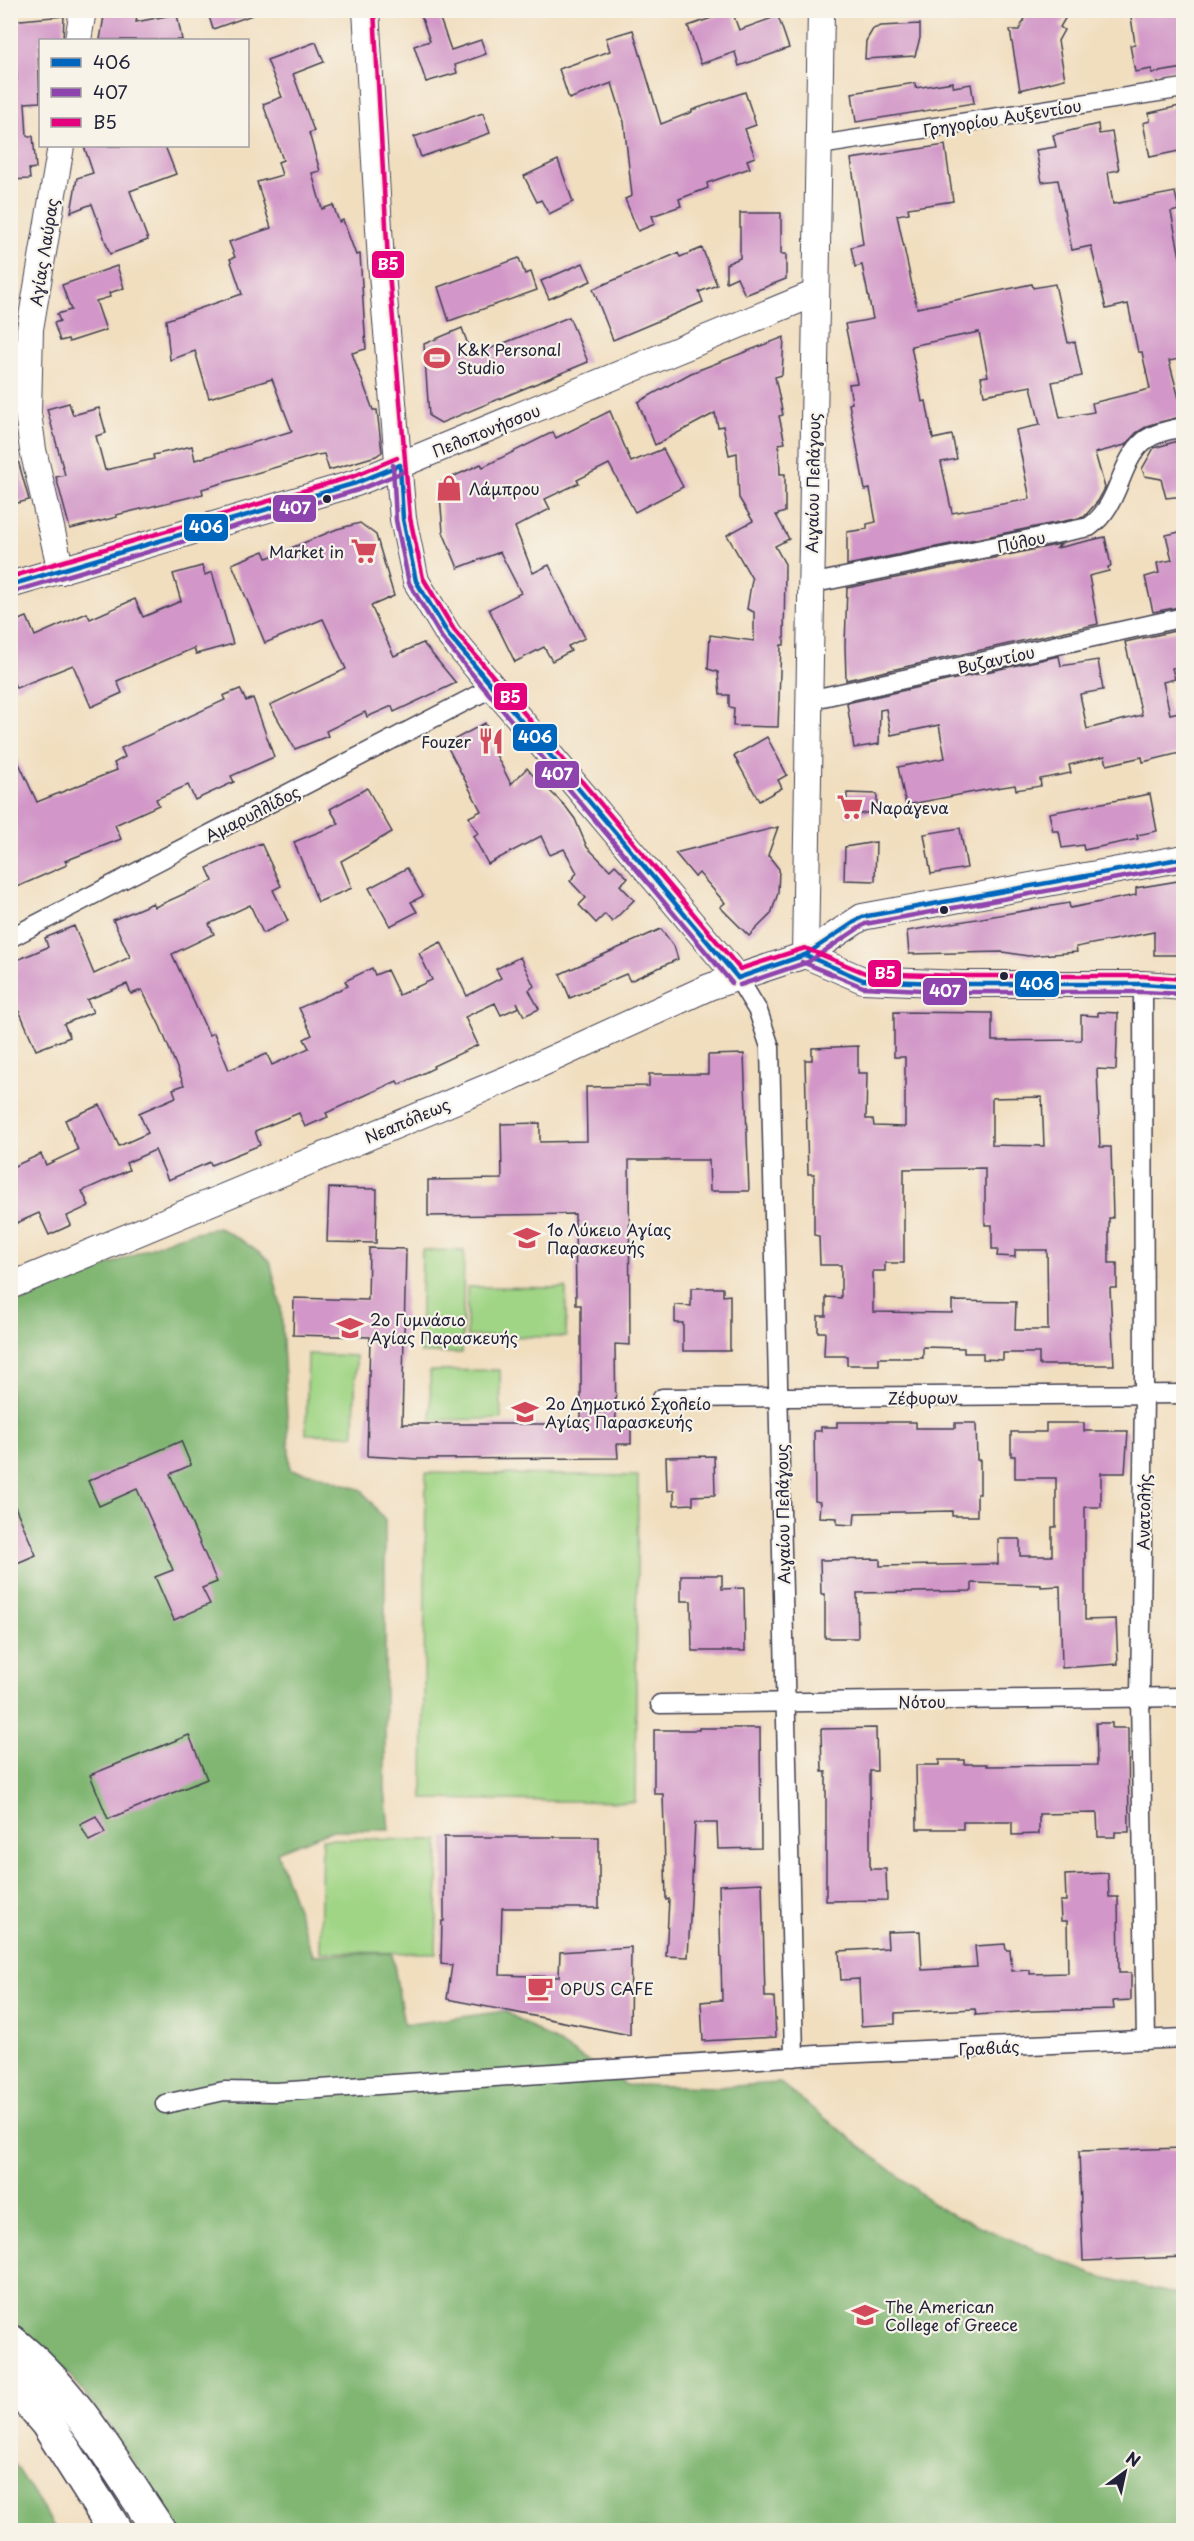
<svg xmlns="http://www.w3.org/2000/svg" width="1194" height="2541" font-family="'Playpen Sans',sans-serif">
<rect width="100%" height="100%" fill="#f7f3e8"/>
<filter id="ink" filterUnits="userSpaceOnUse"><feTurbulence type="fractalNoise" baseFrequency=".0167" numOctaves="2"/><feDisplacementMap in="SourceGraphic" scale="12" xChannelSelector="R" yChannelSelector="G"/><feConvolveMatrix kernelMatrix="1 2 1 2 8 2 1 2 1" color-interpolation-filters="sRGB"/></filter>
<filter id="wash" filterUnits="userSpaceOnUse"><feTurbulence type="fractalNoise" baseFrequency=".008" numOctaves="4" result="noise"/><feDisplacementMap in="SourceGraphic" scale="24" xChannelSelector="R" yChannelSelector="G"/><feGaussianBlur stdDeviation="1.35" result="paint"/><feColorMatrix in="noise" values="0 0 0 0 0 0 0 0 0 0 0 0 0 0 0 0 0 1.4 0 .05"/><feComposite in="paint" operator="in"/></filter>
<g filter="url(#wash)">
<rect width="100%" height="100%" fill="#f1debf"/>
<g fill="#a0d585" stroke="#617c60" stroke-width="1.5">
<path d="M422,1250L464,1251L462,1353H420Z"/>
<path d="M467,1287L566,1288V1337L467,1336Z"/>
<path d="M308,1354L356,1356L354,1435L306,1434Z"/>
<path d="M500,1370L501,1419L431,1420L430,1371Z"/>
<path d="M426,1473L638,1476L635,1802L423,1799Z"/>
<path d="M322,1839L439,1840L436,1953L320,1952Z"/>
</g>
<g fill="#80b672" stroke="#516c56" stroke-width="1.5">
<path d="M218,1227L244,1242L270,1261L281,1307L290,1470L316,1474L362,1490L385,1521V1789L389,1830H333L277,1852L313,1955L392,1953L404,2025L505,2011L626,2085L718,2087L780,2083L942,2210L1094,2275L1183,2296V2530H176C144,2482 115,2431 78,2385C59,2361 35,2341 11,2322L10,1306L176,1237Z"/>
<path d="M10,2460L16,2466L56,2530H11Z"/>
</g>
<g id="blocks">
<g fill="#d297c8" fill-rule="evenodd">
<path d="M105,10L137,16L136,22L177,14L182,40H100Z"/>
<path d="M207,10H258V13L213,29Z"/>
<path d="M419,10H437L451,50L481,40L486,54L455,65L457,73L426,82L414,46L430,41Z"/>
<path d="M1029,10H1070L1060,27L1064,30L1058,41L1065,79L1020,90L1010,30H1019Z"/>
<path d="M1130,10H1184V68L1152,73V69L1135,72L1130,45L1135,44Z"/>
<path d="M732,11L739,30L778,16L789,48L739,66L735,52L701,64L688,26Z"/>
<path d="M64,16L63,40H40V47L38,48L40,102L25,103L27,136H33L36,168L29,169L30,179L10,180V80H17L14,45H10V21Z"/>
<path d="M920,24V38L915,56L865,59L866,41L873,29L881,26Z"/>
<path d="M633,30L661,124L692,112V110L745,92L756,125L745,129L755,157L747,160L750,168L707,183L708,188L679,199L681,206L652,216L655,224L638,231L625,199L632,196L624,122L612,83L569,99L559,69L610,51L606,38Z"/>
<path d="M316,42L324,62L293,74L314,131L309,133L320,171L312,173L322,209L333,205L339,222L343,220L356,255L360,254L366,349L352,353L373,410H377L382,452L376,456L329,470L324,454L317,455L202,489L203,494L116,515L117,517L70,529L56,477L65,475L47,409L69,403L73,415L99,408L106,433L96,436L105,470L154,459L153,455L192,446L195,460L292,431L272,379L209,398L195,351L170,360L166,320L242,294L230,259L235,257L229,242L271,228L257,182L282,175L278,162L283,160L263,104L282,97L267,60Z"/>
<path d="M953,82V87L971,84L974,103L856,122L852,93L915,83L916,88Z"/>
<path d="M1184,105V150L1150,157L1143,123L1150,121L1149,113Z"/>
<path d="M483,113L490,133L421,157L414,137Z"/>
<path d="M1098,124L1099,134L1112,132L1119,170L1108,172L1113,204L1175,192L1179,210L1171,212L1180,257L1184,256V358L1169,361L1180,402L1184,397V416L1149,425L1136,433L1125,445L1095,453L1105,488L1098,501L1084,517L847,565V532L867,529V524L876,522L870,489L865,490L849,404L852,403L849,384L857,383L845,324L873,319L862,265L855,267L851,247L863,244L851,159L945,145L953,201L908,208L909,213L897,215L917,308L1032,284L1033,288L1055,284L1068,343L1075,342L1082,376L1052,382L1060,418L1094,412L1092,403L1150,389L1142,352H1138L1128,304L1106,309L1091,246L1072,250L1058,180L1042,182L1036,150L1056,147L1053,135ZM979,332L988,376L981,377L984,395L1031,386L1040,425L1016,430L1030,499L952,513L941,462L957,459L952,435L933,439L926,401L922,402L911,346Z"/>
<path d="M84,146H165L176,174L130,191L148,240L110,254L92,204L71,212L77,178L93,173Z"/>
<path d="M558,160L573,202L549,214L541,200L537,202L524,176Z"/>
<path d="M740,213H781V254H786V279L745,295L737,277L726,282V264L740,258Z"/>
<path d="M702,248L717,285L699,292L703,302L613,340L593,289L678,253L680,257Z"/>
<path d="M519,258L525,274L531,272L537,290L449,321L438,287Z"/>
<path d="M583,263L591,281L549,299L541,281Z"/>
<path d="M117,266L124,288L109,293L110,297L96,301L106,330L69,342L68,339L60,341L54,323L60,321L57,314L71,310L62,285Z"/>
<path d="M569,317L588,362L441,423L429,416L424,344L462,328L472,356Z"/>
<path d="M784,337L782,375L775,377L783,415L779,416L785,443L779,444L780,474H785V512L776,515L789,539L775,546L785,564L784,645H781L778,727L733,726L734,708L729,707V695H720L718,672L708,669L710,635L754,641V612L747,609L752,579L727,535L753,521L739,498L737,453L729,455L723,426L718,427L715,413L655,445L638,402L691,373Z"/>
<path d="M610,411L631,462L663,449L683,487L635,512L609,464L577,480L579,483L545,499L550,509L515,527L533,573L549,565L585,638L568,646L571,651L552,661L544,647L515,662L489,609L521,593L500,552L458,568L443,532L439,483L481,464L483,467L553,432L556,438Z"/>
<path d="M1184,439V496L1166,498L1161,479L1145,476L1142,469L1154,448Z"/>
<path d="M14,446L29,500L10,505V447Z"/>
<path d="M360,523L376,535L394,596L371,606L394,656L423,643L456,683L394,712L392,706L367,717L365,712L326,731L328,736L295,749L270,705L346,669L323,619L265,643L232,564L264,551L267,558L337,529Z"/>
<path d="M1184,531V606L1153,612L1145,577L1159,573L1157,563L1172,560L1166,535Z"/>
<path d="M1105,537L1111,566L1108,567L1109,571L1089,576L1098,624L846,680L845,645L847,588L1061,544L1057,548Z"/>
<path d="M202,566L205,575L212,572L233,644L196,654L194,648L117,681L122,693L91,707L73,665L16,688L10,674V623L27,617L35,636L87,613L90,619L135,599L143,617L181,601L173,574Z"/>
<path d="M1184,629V666L1172,668L1175,679L1163,682L1170,714L1184,711V752L1143,762L1142,757L1107,765L1105,756L1069,765L1071,773L1040,779L1041,786L1016,790L1015,785L990,789L906,805L898,767L945,758L939,725L891,735L886,709L880,710L879,744L854,748L847,703L1059,656L1061,666L1098,660L1103,690L1080,694L1087,729L1142,715L1125,642Z"/>
<path d="M240,689L246,701L253,698L274,757L231,776L234,782L195,800L188,785L156,799L159,805L115,825L121,839L65,861L67,865L10,890V744L37,802L117,770L114,763L125,757L121,748L225,700L223,696Z"/>
<path d="M485,723L495,743L491,745L511,784L527,768L545,790L548,789L566,807L575,819L587,847L610,870L615,865L628,878L620,885L634,900L612,922L605,914L596,923L579,905L586,898L570,881L577,873L564,849L550,855L541,836L488,864L473,836L478,834L469,817L481,811L446,744Z"/>
<path d="M767,737L787,775L778,780L782,788L759,801L734,756Z"/>
<path d="M367,788L392,832L341,861L352,888L318,902L294,842L339,824L330,809Z"/>
<path d="M847,793L877,794V811L846,817Z"/>
<path d="M1150,794L1157,831L1137,835L1138,839L1084,850L1083,845L1062,848L1059,831H1053L1049,813Z"/>
<path d="M778,827L768,855L779,869L778,893L771,914L749,936L720,907L725,903L699,873L695,877L675,853Z"/>
<path d="M960,828L967,868L931,874L924,834Z"/>
<path d="M876,842L875,881L844,880L845,847Z"/>
<path d="M261,843L281,886L273,890L288,921L263,933L250,905L209,924L214,934L172,954L209,1035L214,1033L229,1070L267,1054L272,1065L309,1048L304,1039L312,1035L299,1008L348,986L345,981L372,968L375,975L387,970L399,995L432,980L419,953L441,942L467,996L501,978L496,969L520,957L534,986L529,990L539,1009L524,1016L517,1002L519,1007L501,1015L495,1003L465,1017L478,1045L433,1066L434,1068L399,1085L397,1081L326,1113L328,1117L305,1127L299,1113L255,1131L260,1145L211,1165L210,1162L168,1180L155,1150L126,1163L129,1170L82,1191L89,1206L67,1216L71,1225L49,1235L39,1213L10,1226V1168L41,1154L46,1165L78,1150L65,1120L100,1105L119,1146L148,1133L139,1113L176,1097L173,1089L184,1085L160,1026L142,990L131,994L127,984L87,1000L93,1012L64,1024L70,1037L36,1050L10,989V963L48,947L45,938L74,926L94,974L130,957L113,920L153,903L155,907L213,881L207,868Z"/>
<path d="M407,868L423,896L411,902L417,912L390,926L369,888Z"/>
<path d="M1184,880V955H1154V932L1076,947L1077,952L1028,956L1003,952L909,954L907,931L1069,903L1070,908L1136,895V888Z"/>
<path d="M661,929L674,946L678,959L630,981L626,974L570,998L560,974Z"/>
<path d="M894,1012L992,1013V1041L1081,1040V1015L1098,1016V1012L1118,1013L1116,1070L1097,1069L1100,1147H1111L1113,1218H1109V1263H1117V1288H1110L1114,1365H1039V1353H1003V1360L983,1359V1353H964V1348L923,1347V1358H879V1365H847V1356H824L825,1332H818V1316H826V1297L841,1298V1265H820L819,1236L814,1235V1174H808L805,1060H812V1048L858,1046V1073H867L866,1119H873L874,1126L905,1127V1057H894ZM1042,1097L1044,1146L992,1145V1098ZM985,1168V1225H992V1249H998L997,1256L1015,1257V1250H1047L1048,1330H1015L1016,1302L952,1301V1313L873,1312V1271H885V1263H904V1169Z"/>
<path d="M744,1054L749,1191H710L709,1160H629L630,1345L615,1344L616,1429L631,1428V1444H617L618,1458L418,1459L367,1456L370,1337L293,1335L294,1298L368,1300L369,1248L406,1249L402,1424H581V1305H576L575,1214L428,1216V1180L502,1179L501,1124L540,1123V1142L587,1141L586,1087L649,1086V1074H708V1055Z"/>
<path d="M329,1188L377,1189L376,1243L327,1242Z"/>
<path d="M691,1288H723V1296L730,1295V1351H683V1323H675V1305L691,1306Z"/>
<path d="M837,1422H916V1428H955V1423H976L977,1460H980V1494H977V1516H952V1511L855,1513L854,1525L837,1524V1518L819,1517L820,1502L815,1501L814,1431H821V1427H837Z"/>
<path d="M1046,1423H1084V1431H1128L1125,1473H1101V1507H1085V1620L1116,1619L1118,1664L1062,1668L1060,1586L1041,1587V1585L972,1583V1591L857,1593L858,1638H825V1594H821L820,1560L880,1559V1566L998,1564V1539H1020V1556H1052V1527H1056V1478H1015V1456H1011V1432H1046Z"/>
<path d="M181,1441L191,1465L170,1474L217,1582L202,1588L210,1604L174,1620L155,1577L173,1570L137,1489L99,1506L88,1481Z"/>
<path d="M714,1456L715,1495L693,1496V1504L674,1505V1490L667,1491L666,1457Z"/>
<path d="M10,1495L36,1555L10,1566Z"/>
<path d="M681,1575H722V1589L744,1588L745,1651H692L691,1601H681Z"/>
<path d="M1096,1723H1112V1728H1128L1129,1832H1115V1837H1098L1097,1813L1039,1814V1834L1012,1835V1822H963V1829H917L916,1765H939V1760H964V1764H987V1766L1097,1765Z"/>
<path d="M699,1728H760L761,1848L718,1849L717,1823H695L688,1957L666,1956L669,1899L666,1900L663,1794H654V1730H699Z"/>
<path d="M876,1728L877,1771H870V1869H886L887,1900L826,1901V1772H822L821,1729Z"/>
<path d="M189,1735L207,1779L108,1819L90,1775Z"/>
<path d="M96,1816L105,1833L89,1841L80,1824Z"/>
<path d="M444,1837H599V1908H502L500,1975L559,1977L560,1952L631,1947L630,2035L447,1999L452,1965L441,1964L442,1921H444Z"/>
<path d="M1108,1873L1109,1897H1118L1119,1973H1131V2000L1113,2001L1114,2009L1032,2011L976,2015L975,2009L895,2013V2024L861,2026L859,1979L841,1980L839,1951L888,1948L887,1932L920,1931L922,1970L977,1967L975,1946L1005,1944L1006,1950H1010L1012,1971L1030,1970V1974L1068,1973L1067,1921H1061L1060,1901H1066L1065,1875Z"/>
<path d="M762,1883L765,1997H774L776,2037L703,2041L701,2002L722,2000L719,1885Z"/>
<path d="M1184,2148V2257L1083,2261L1079,2151Z"/>
</g>
</g>
</g>
<g filter="url(#ink)">
<use href="#blocks" fill-opacity="0" stroke="#413e4f" stroke-width="1.5"/>
<g fill="none" stroke-linecap="round" stroke-linejoin="round">
<g stroke="#413e4f" stroke-width="21">
<g id="street">
<path d="M820,145L1184,88"/>
<path d="M810,584L1089,527C1121,505 1118,463 1144,441C1156,432 1170,430 1184,427"/>
<path d="M809,700L1184,617"/>
<path d="M10,938L493,687"/>
<path d="M738,978L758,1011L770,1047L794,2057"/>
<path d="M1143,984L1144,1394L1140,1697L1146,2040"/>
<path d="M662,1398L1184,1394"/>
<path d="M660,1704L1184,1697"/>
<path d="M165,2104L224,2091L276,2092L817,2055L1184,2038"/>
</g>
</g>
<g stroke="#413e4f" stroke-width="28">
<g id="secondary">
<path d="M366,10L381,262L403,519L416,581L448,634L738,978"/>
<path d="M78,40L83,10"/>
<path d="M61,146L30,329L28,413L33,450L61,571"/>
<path d="M10,585L356,483L816,293"/>
<path d="M805,955L821,10"/>
<path d="M805,955L863,980L961,984H1143L1184,987"/>
<path d="M10,1286L512,1077L709,987L805,955L862,917L1184,858"/>
</g>
</g>
<g stroke="#413e4f" stroke-width="36">
<g id="highway">
<path d="M10,2341C74,2391 114,2464 159,2530"/>
<path d="M10,2380L47,2423L115,2530"/>
</g>
</g>
<use href="#street" stroke="#fff" stroke-width="18"/>
<use href="#secondary" stroke="#fff" stroke-width="26"/>
<use href="#highway" stroke="#fff" stroke-width="33"/>
<g stroke="#f7f3e8" stroke-width="9">
<g id="bus-1">
<path d="M400,465L403,519L416,581L448,634L738,978"/>
<path d="M10,585L356,483L400,465"/>
<path d="M805,955L863,980L961,984H1143L1184,987"/>
<path d="M738,978L805,955L862,917L1184,858"/>
</g>
</g>
<g stroke="#f7f3e8" stroke-width="9">
<g id="bus-2">
<path d="M393,465L396,520L409,583L442,638L732,983"/>
<path d="M12,592L358,490L403,472"/>
<path d="M802,962L863,987L961,992H1143L1183,994"/>
<path d="M740,985L808,962L865,924L1184,866"/>
</g>
</g>
<g stroke="#f7f3e8" stroke-width="9">
<g id="bus-3">
<path d="M374,10L388,261L410,518L423,578L454,630L740,969L805,948L865,973L961,976H1143L1184,979"/>
<path d="M10,577L354,476L397,458"/>
</g>
</g>
<use href="#bus-1" stroke="#0065bd" stroke-width="4.5"/>
<use href="#bus-2" stroke="#8e44ad" stroke-width="4.5"/>
<use href="#bus-3" stroke="#e5007d" stroke-width="4.5"/>
</g>
</g>
<defs>
<g id="stadium-bare" transform="scale(2.07)"><path d="M0-5a6.5 5 0 1 0 0 10a6.5 5 0 1 0 0-10ZM-3.5-1.8h7v3.6h-7Z" fill="#d1495b" stroke="#f7f3e8" stroke-width="2.5" paint-order="stroke"/></g>
<g id="shop-bare" transform="scale(2.07)"><path d="M-5-2.5h2.3a2.7 3.5 0 0 1 5.4 0H5L5.5 6h-11ZM-1.5-2.5h3a1.5 2.3 0 0 0-3 0Z" fill="#d1495b" stroke="#f7f3e8" stroke-width="2.5" paint-order="stroke"/></g>
<g id="supermarket-bare" transform="scale(2.07)"><path d="M-6-5.5h2.5l.6 2H6L4.5 2H-2.5L-4.4-4H-6ZM-1.5 3.2a1.3 1.3 0 1 0 .1 0ZM3 3.2a1.3 1.3 0 1 0 .1 0Z" fill="#d1495b" stroke="#f7f3e8" stroke-width="2.5" paint-order="stroke"/></g>
<g id="restaurant-bare" transform="scale(2.07)"><path d="M-5-6h1v4h1v-4h1v4h1v-4h1v5L-1.5 .5V6h-2V.5L-5-1ZM5-6V6H3V1.5H1.5Q1.5-4 5-6Z" fill="#d1495b" stroke="#f7f3e8" stroke-width="2.5" paint-order="stroke"/></g>
<g id="school-bare" transform="scale(2.07)"><path d="M0-5L7-2L0 1L-7-2ZM-4 1L0 2.5L4 1V4Q0 6-4 4Z" fill="#d1495b" stroke="#f7f3e8" stroke-width="2.5" paint-order="stroke"/></g>
<g id="cafe-bare" transform="scale(2.07)"><path d="M-5.5-4.5H6V0H3Q3 3.5 0 3.5H-2.5Q-5.5 3.5-5.5 0ZM3-3.2v2h1.7v-2ZM-6 4.5H4V6H-6Z" fill="#d1495b" stroke="#f7f3e8" stroke-width="2.5" paint-order="stroke"/></g>
<g id="university-bare" transform="scale(2.07)"><path d="M0-5L7-2L0 1L-7-2ZM-4 1L0 2.5L4 1V4Q0 6-4 4Z" fill="#d1495b" stroke="#f7f3e8" stroke-width="2.5" paint-order="stroke"/></g>
</defs>
<g fill-rule="evenodd">
<use href="#stadium-bare" x="437" y="358"/>
<use href="#shop-bare" x="449" y="488"/>
<use href="#supermarket-bare" x="364" y="551"/>
<use href="#restaurant-bare" x="491" y="741"/>
<use href="#supermarket-bare" x="850" y="807"/>
<use href="#school-bare" x="527" y="1238"/>
<use href="#school-bare" x="350" y="1328"/>
<use href="#school-bare" x="525" y="1412"/>
<use href="#cafe-bare" x="540" y="1988"/>
<use href="#university-bare" x="865" y="2315"/>
</g>
<g fill="#22223b" stroke="#f7f3e8" stroke-width="2">
<circle cx="327" cy="499" r="5"/>
<circle cx="944" cy="910" r="5"/>
<circle cx="1004" cy="976" r="5"/>
</g>
<g text-anchor="middle" dominant-baseline="central" stroke-width="4.5" stroke-linejoin="round" paint-order="stroke">
<g font-size="16" fill="#22223b" stroke="#f7f3e8">
<text transform="translate(1002 117) rotate(-9)">Γρηγορίου Αυξεντίου</text>
<text transform="translate(43 252) rotate(-81)">Αγίας Λαύρας</text>
<text transform="translate(486 430) rotate(-22)">Πελοπονήσσου</text>
<text transform="translate(812 483) rotate(-89)">Αιγαίου Πελάγους</text>
<text transform="translate(1021 541) rotate(-12)">Πύλου</text>
<text transform="translate(996 659) rotate(-12)">Βυζαντίου</text>
<text transform="translate(252 813) rotate(-27)">Αμαρυλλίδος</text>
<text transform="translate(407 1120) rotate(-23)">Νεαπόλεως</text>
<text transform="translate(923 1397) rotate(-1)">Ζέφυρων</text>
<text transform="translate(1143 1512) rotate(-89)">Ανατολής</text>
<text transform="translate(782 1514) rotate(-91)">Αιγαίου Πελάγους</text>
<text transform="translate(922 1701) rotate(-1)">Νότου</text>
<text transform="translate(989 2047) rotate(-3)">Γραβιάς</text>
</g>
<g font-size="16" fill="#22223b" stroke="#f7f3e8" text-anchor="start">
<text x="457" y="349">K&amp;K Personal<tspan x="457" dy="18">Studio</tspan></text>
<text x="469" y="488">Λάμπρου</text>
<text x="344" y="551" text-anchor="end">Market in</text>
<text x="471" y="741" text-anchor="end">Fouzer</text>
<text x="870" y="807">Ναράγενα</text>
<text x="547" y="1229">1ο Λύκειο Αγίας<tspan x="547" dy="18">Παρασκευής</tspan></text>
<text x="370" y="1319">2ο Γυμνάσιο<tspan x="370" dy="18">Αγίας Παρασκευής</tspan></text>
<text x="545" y="1403">2ο Δημοτικό Σχολείο<tspan x="545" dy="18">Αγίας Παρασκευής</tspan></text>
<text x="560" y="1988">OPUS CAFE</text>
<text x="885" y="2306">The American<tspan x="885" dy="18">College of Greece</tspan></text>
</g>
</g>
<g stroke="#f7f3e8" stroke-width="2">
<rect x="371" y="250" width="34" height="29" rx="6" fill="#e5007d"/>
<rect x="272" y="494" width="45" height="29" rx="6" fill="#8e44ad"/>
<rect x="183" y="513" width="46" height="29" rx="6" fill="#0065bd"/>
<rect x="493" y="682" width="35" height="29" rx="6" fill="#e5007d"/>
<rect x="512" y="723" width="46" height="29" rx="6" fill="#0065bd"/>
<rect x="534" y="760" width="46" height="29" rx="6" fill="#8e44ad"/>
<rect x="867" y="959" width="35" height="29" rx="6" fill="#e5007d"/>
<rect x="1014" y="970" width="46" height="28" rx="6" fill="#0065bd"/>
<rect x="922" y="977" width="46" height="29" rx="6" fill="#8e44ad"/>
</g>
<g font-size="16" text-anchor="middle" font-weight="bold" fill="#fff">
<text x="388" y="270">Β5</text>
<text x="295" y="514">407</text>
<text x="206" y="533">406</text>
<text x="510" y="703">Β5</text>
<text x="535" y="743">406</text>
<text x="557" y="780">407</text>
<text x="885" y="979">Β5</text>
<text x="1037" y="990">406</text>
<text x="945" y="997">407</text>
</g>
<rect width="1194" height="2541" fill="none" stroke="#f7f3e8" stroke-width="36"/>
<rect x="39" y="39" width="210" height="108" fill="#f7f3e8" stroke="#a29fa3" stroke-width="1.5"/>
<rect x="51" y="58" width="30" height="9" fill="#0065bd" stroke="#a29fa3" stroke-width="1.5"/>
<text x="93" y="69" font-size="18" fill="#22223b">406</text>
<rect x="51" y="88" width="30" height="9" fill="#8e44ad" stroke="#a29fa3" stroke-width="1.5"/>
<text x="93" y="99" font-size="18" fill="#22223b">407</text>
<rect x="51" y="118" width="30" height="9" fill="#e5007d" stroke="#a29fa3" stroke-width="1.5"/>
<text x="93" y="129" font-size="18" fill="#22223b">Β5</text>
<g transform="translate(1125 2472) rotate(33)" stroke="#f7f3e8" stroke-width="4.5" paint-order="stroke">
<path d="M0-4.5L10 22L0 15L-10 22Z" fill="#22223b"/>
<text y="-9" font-size="16" font-weight="bold" text-anchor="middle" fill="#22223b">N</text>
</g>
</svg>
